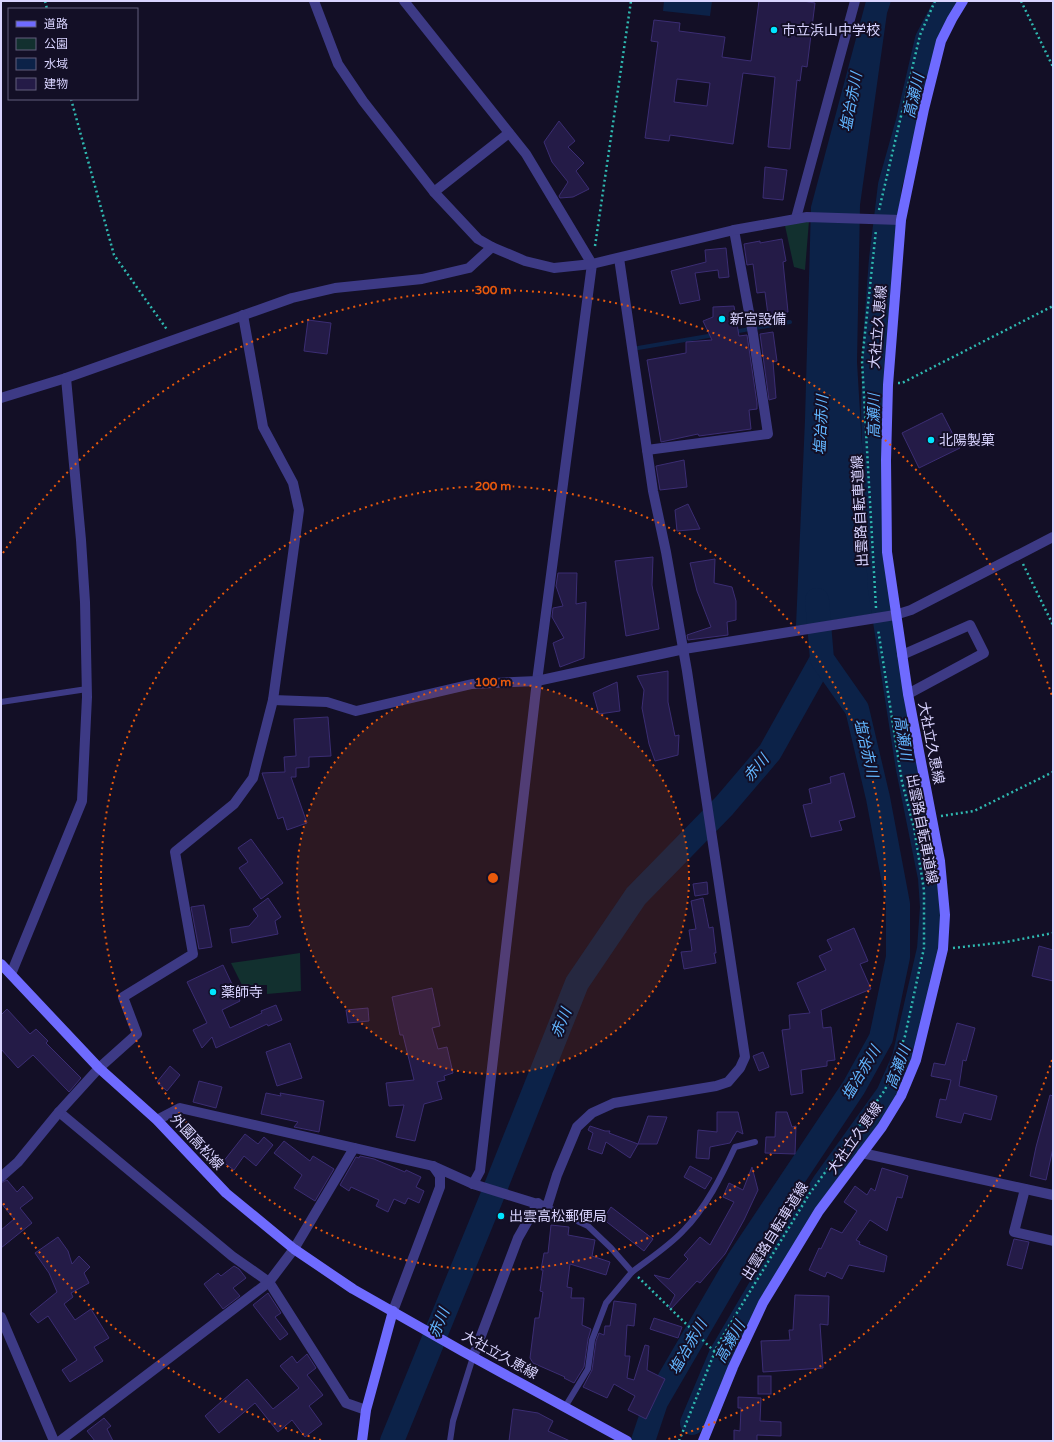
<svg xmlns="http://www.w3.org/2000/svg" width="1054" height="1442" font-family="'Varela Round','Noto Sans JP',sans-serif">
<rect width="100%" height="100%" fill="#130f26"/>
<g fill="#12302f">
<path d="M784,221H809L805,270L794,267Z"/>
<path d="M300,953L301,991L267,994V985H242L231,963Z"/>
</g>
<g fill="#0c2248">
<path d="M664,1H712L710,16L663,11Z"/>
<path d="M866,1H891L887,13L860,205L857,362L872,614L796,626L805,420L811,207Z"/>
</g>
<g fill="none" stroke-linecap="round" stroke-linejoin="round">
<g stroke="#0c2248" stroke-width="4">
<path d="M733,332L790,322"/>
<path d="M638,348L714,335"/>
</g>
<g stroke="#0c2248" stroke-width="24">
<path d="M692,1423L721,1354L774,1264L824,1183L888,1094L904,1058L929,949L932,907L930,878L908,769L880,589L877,541L873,410L875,339L881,259L890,185L908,121L927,39L947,1"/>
<path d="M392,1441L493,1194L577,983L636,896L724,806L770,752L822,659"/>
<path d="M643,1441L656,1402L738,1261L854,1087L881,1038L898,957V904L878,798L857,709L822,659L817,600"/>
</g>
</g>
<g fill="#241b47" stroke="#3b2d73" fill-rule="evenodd">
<path d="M759,1H803L815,3L807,67L802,66L800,81L797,80L790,149L768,147L775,77L743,73L733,144L670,135L669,141L645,138L658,42L651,41L654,20L680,23L679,31L725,37L722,57L751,61ZM677,79L710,83L707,106L674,102Z"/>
<path d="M559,121L575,141L568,147L584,163L576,171L589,189L573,197L560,198L559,196L568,182L552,162L544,142Z"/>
<path d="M765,167L787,170L783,200L763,198Z"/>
<path d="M782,239L786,261L783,262L788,312L768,315L765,292L757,293L753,264L747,265L744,244L760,241V243Z"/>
<path d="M726,248L729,277L719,278L718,270L695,273L700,300L680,304L671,271L706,262L705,250Z"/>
<path d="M734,306L739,336L747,335L757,403V409L749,410L751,429L699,436L698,434L661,442L647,360L686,353V342L712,340L703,321L713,317V307Z"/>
<path d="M308,320L331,323L327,354L304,351Z"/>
<path d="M773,332L777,361L773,362L776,398L769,400L760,334Z"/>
<path d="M942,413L960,448L919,468L902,433Z"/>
<path d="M684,460L687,487L660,490L656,466Z"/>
<path d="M688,504L700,529L677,531L675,510Z"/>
<path d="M653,557L652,585L659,629L626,636L615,561Z"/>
<path d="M715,559L714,583L732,587L736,601V620L727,622L728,635L688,640L687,635L711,627L697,591L690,563Z"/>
<path d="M558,573H577L576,604L586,602L584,658L560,667L553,643L564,638L552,617L553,608L563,606L556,586Z"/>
<path d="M668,671V702L675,736L679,735L678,755L655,761L649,744L642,708L644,690L637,676Z"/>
<path d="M617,682L620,711L599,714L593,693Z"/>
<path d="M328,717L331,756L309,757V767L296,768V777H291L307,823L287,830L283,817L278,819L262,773L285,772L284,757L296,756L294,719Z"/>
<path d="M844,773L855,817L839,821L842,830L811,837L803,805L812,803L809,789L831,783L830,777Z"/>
<path d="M251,839L283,883L261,899L239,868L248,862L238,848Z"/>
<path d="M707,882L708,894L695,896L693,884Z"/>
<path d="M268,898L281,917L275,921L278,934L232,943L230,929L249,926L258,916L253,909Z"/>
<path d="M703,898L709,928L713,927L716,953H714L716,963L684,969L681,952L692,951L689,930L696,929L691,901Z"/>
<path d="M204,905L212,947L199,949L191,907Z"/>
<path d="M854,928L868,961L860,964L871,989L821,1010L823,1028L831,1027L835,1060L827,1061V1066L801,1070L803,1093L791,1095L782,1030L790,1029L789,1015L810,1013L797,983L826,970L819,956L832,950L827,940Z"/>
<path d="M1039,946L1053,950V981L1032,976Z"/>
<path d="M223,965L240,1001L222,1010L230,1028L262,1013L261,1011L276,1005L282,1020L268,1026L267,1024L216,1048L212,1037L202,1048L193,1030L207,1023L187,982Z"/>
<path d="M432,988L440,1026L432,1028L438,1049L447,1047L453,1073L444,1076L445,1080L437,1082L442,1099L424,1104L415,1141L396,1137L404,1105L389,1106L386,1083L414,1080L403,1035H400L392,997Z"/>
<path d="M368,1008L369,1021L348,1023L346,1010Z"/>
<path d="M7,1009L30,1034L36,1029L48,1041L46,1043L81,1078L69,1092L33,1055L18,1068L1,1049V1015Z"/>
<path d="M957,1023L975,1028L966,1061L963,1060L959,1086L997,1096L991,1120L964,1113L961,1123L936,1117L940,1099L946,1100L951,1080L931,1076L934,1063L945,1065Z"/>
<path d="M290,1043L302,1078L277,1086L266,1052Z"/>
<path d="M763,1052L769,1067L759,1071L753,1056Z"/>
<path d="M170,1066L180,1075L167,1091L157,1082Z"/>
<path d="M199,1081L222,1087L216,1108L193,1102Z"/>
<path d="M266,1093L281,1096L280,1093L324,1101L319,1132L294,1127L298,1122L261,1114Z"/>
<path d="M1050,1095L1053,1096V1148L1046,1180L1030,1176L1036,1147Z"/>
<path d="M717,1112H738L743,1134L737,1131L730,1143L710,1147L709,1159L696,1158L698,1130L717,1132Z"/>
<path d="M776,1112H787L792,1127L796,1126L795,1154L765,1153L766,1137H775Z"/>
<path d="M648,1116L667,1117L657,1144H638Z"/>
<path d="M590,1126L605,1131H610L609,1133L638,1144L630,1158L606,1142L602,1154L588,1149L593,1133L588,1130Z"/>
<path d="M245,1134L258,1144L264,1137L273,1145L256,1166L244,1156L234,1170L223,1162Z"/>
<path d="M284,1141L310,1161L313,1156L334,1169L315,1201L294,1188L302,1175L274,1153Z"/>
<path d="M360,1156L374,1159L405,1172L406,1170L421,1177L416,1187L424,1191L419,1203L408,1198L405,1204L394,1199L388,1212L376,1206L379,1200L351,1187L349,1191L340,1185L356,1157L359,1158Z"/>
<path d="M690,1166L712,1178L705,1189L684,1177Z"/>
<path d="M752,1167L758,1190L744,1220L725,1254L700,1283L697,1281L671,1309L669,1307L675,1295L654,1275L669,1279L688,1259L684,1255L700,1237L710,1245L734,1202L723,1197L729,1183L743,1190Z"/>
<path d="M882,1168L908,1176L902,1198L897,1197L887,1231L870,1220L856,1240L860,1242L859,1244L887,1256L884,1272L849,1265L842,1279L827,1272L825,1277L809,1270L819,1248L821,1249L831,1228L842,1233L857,1211L844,1202L855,1186L867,1195L871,1188L875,1191Z"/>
<path d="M7,1180L17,1192L23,1186L33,1198L20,1208L32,1223L1,1248V1230L14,1219L1,1203V1183Z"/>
<path d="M611,1207L653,1239L644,1251L603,1219Z"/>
<path d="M551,1225L569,1227L568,1235L595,1240L592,1256L610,1262L606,1275L570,1264L567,1287L572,1288L571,1298H584L582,1325L591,1329L588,1339L584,1367L574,1383L564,1378L565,1377L533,1363L530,1358L535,1318H539L543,1292L540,1291L543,1270H541L544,1253H548Z"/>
<path d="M58,1237L68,1251L72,1264L79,1256L90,1267L84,1273L89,1283L71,1293L73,1297L64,1304L75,1320L91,1309L109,1338L94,1347L103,1361L70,1382L62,1370L77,1360L48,1316L38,1323L30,1314L57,1292L49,1273L35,1253Z"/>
<path d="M1014,1239L1029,1242L1022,1269L1007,1265Z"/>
<path d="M234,1266L239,1269L246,1278L233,1288L240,1296L223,1309L204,1284L218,1273L221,1276Z"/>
<path d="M268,1293L281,1313L275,1317L288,1334L280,1340L253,1305Z"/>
<path d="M795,1295L829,1296L828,1325L820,1324L823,1368L763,1372L761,1341L790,1340L789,1330H793Z"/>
<path d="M614,1301L636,1304L634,1326L627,1325L625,1356H630L627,1378L634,1380L645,1345L649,1346L647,1370L665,1379L646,1419L628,1410L635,1396L614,1384L607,1398L583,1387L592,1370L596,1341L599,1333L604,1335L605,1326H610Z"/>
<path d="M654,1318L682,1327L678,1338L650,1329Z"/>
<path d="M307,1354L316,1368L307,1375L323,1395L309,1406L322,1424L305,1437L292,1420L278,1432L255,1403L219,1433L205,1416L247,1379L273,1409L299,1388L280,1366L292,1356L297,1363Z"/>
<rect x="758" y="1376" width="13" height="18"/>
<path d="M738,1397L761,1398L760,1421L781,1422V1436L757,1435V1441H734V1430L740,1431L741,1408H738Z"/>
<path d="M513,1409L538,1413L553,1421L548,1431L570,1441H509Z"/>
<path d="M104,1418L111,1426L107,1429L113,1441H95L87,1431Z"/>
</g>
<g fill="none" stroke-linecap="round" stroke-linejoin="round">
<g stroke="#2fb8b0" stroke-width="2.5" stroke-dasharray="2 3" stroke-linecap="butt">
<path d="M45,1L47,9"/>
<path d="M1021,1L1053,67"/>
<path d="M71,99L114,255L168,331"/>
<path d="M879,210L920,35L935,1"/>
<path d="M595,246L631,1"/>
<path d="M898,383H902L1053,306"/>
<path d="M1023,564L1053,625"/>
<path d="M876,608L862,361L876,230"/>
<path d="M941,816L974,811L1053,772"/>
<path d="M953,948L1006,942L1053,933"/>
<path d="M638,1277L715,1352"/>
<path d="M679,1441L718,1344L810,1193L885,1090L905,1036L924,948V890L914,828L902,782L878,629"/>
</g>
<g stroke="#3d3a85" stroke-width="6">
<path d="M1,702L87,689"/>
<path d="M547,1207L588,1226L611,1248L632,1272L606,1303L592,1340L588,1369L565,1407"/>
<path d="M632,1272C649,1259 669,1246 683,1231C706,1208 722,1175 735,1147L755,1142"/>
<path d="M450,1441L453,1421L473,1357"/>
</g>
<g stroke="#3d3a85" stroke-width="10">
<path d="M404,1L526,154L592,264L537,681L480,1171L473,1184"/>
<path d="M434,192L509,133"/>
<path d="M796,218L855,1"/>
<path d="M1,398L66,378L292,298L335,288L422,279L469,268L492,247"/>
<path d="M647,450L768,434L753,334L734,230"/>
<path d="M902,655L970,625L984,653L908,694"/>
<path d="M273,700L327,702L356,711L472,684L537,681L684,649L895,615L911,610L1053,537"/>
<path d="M11,974L82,801L87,697L85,602L81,540L66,378"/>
<path d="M59,1112L232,1256L269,1282L346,1403L366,1410"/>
<path d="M157,1120L180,1108L433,1166L473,1184L547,1207L557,1175L577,1127L592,1113L614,1103L716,1086L728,1082L740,1068L745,1057L687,671L666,552L653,491L619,258"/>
<path d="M862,1153L1053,1195"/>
<path d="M1,1177L18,1162L59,1112L99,1068L137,1034L123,997L193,954L175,852L234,804L253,778L273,700L299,510L293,483L263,427L243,315"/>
<path d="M1025,1189L1014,1232L1053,1241"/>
<path d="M393,1311L440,1187V1176L433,1166"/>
<path d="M1,1317L54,1441"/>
<path d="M473,1357L518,1238L538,1203"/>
<path d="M60,1441L269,1282L294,1249L354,1148"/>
</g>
<path stroke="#3d3a85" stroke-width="10" d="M314,1L338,64L363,101L434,192L478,239L492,247L525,261L554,268L592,264L734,230L807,217L901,220"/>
<g stroke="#6f6bff" stroke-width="10">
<path d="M1,964L99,1068L157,1120L226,1193L294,1249L353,1289L462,1351L627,1441"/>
<path d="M362,1441L366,1410L393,1311"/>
<path d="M703,1441L733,1367L763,1303L819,1211L882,1127L901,1096L916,1060L943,949L945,915L940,861L908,694L887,552L886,460L888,385L901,220L924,109L941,41L952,19L963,1"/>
</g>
</g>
<circle cx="493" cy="878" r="196" fill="#e8590c" fill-opacity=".12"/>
<g fill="none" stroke="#e8590c" stroke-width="2" stroke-dasharray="2 4">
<circle cx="493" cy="878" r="196"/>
<circle cx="493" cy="878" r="392"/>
<path d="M1052 1060A588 588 0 0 1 665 1440M321 1440A588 588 0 0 1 3 1203M3 553A588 588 0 0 1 1052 696"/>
</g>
<g fill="#00e5ff" stroke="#130f26" stroke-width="1.5">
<circle cx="774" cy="30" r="4"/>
<circle cx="722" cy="319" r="4"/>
<circle cx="931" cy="440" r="4"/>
<circle cx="213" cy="992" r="4"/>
<circle cx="501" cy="1216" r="4"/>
</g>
<g text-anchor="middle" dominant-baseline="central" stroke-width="4" stroke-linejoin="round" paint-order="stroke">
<g font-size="14" fill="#d9d4ff" stroke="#130f26" text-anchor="start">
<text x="782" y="30">市立浜山中学校</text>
<text x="730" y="319">新宮設備</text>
<text x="939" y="440">北陽製菓</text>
<text x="221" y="992">薬師寺</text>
<text x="509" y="1216">出雲高松郵便局</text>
</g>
<g font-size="14" fill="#d9d4ff" stroke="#130f26">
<text transform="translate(878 327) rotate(-85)">大社立久恵線</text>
<text transform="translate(860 511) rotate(-93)">出雲路自転車道線</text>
<text transform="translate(931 743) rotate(79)">大社立久恵線</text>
<text transform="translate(922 829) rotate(79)">出雲路自転車道線</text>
<text transform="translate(855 1138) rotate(-55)">大社立久恵線</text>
<text transform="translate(197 1142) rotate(47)">外園高松線</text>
<text transform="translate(775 1231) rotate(-58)">出雲路自転車道線</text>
<text transform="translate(500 1355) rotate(29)">大社立久恵線</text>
</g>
<g font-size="15" font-style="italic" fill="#62b6ff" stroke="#130f26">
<text transform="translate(914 96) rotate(-77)">高瀬川</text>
<text transform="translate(851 102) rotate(-79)">塩冶赤川</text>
<text transform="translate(874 416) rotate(-90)">高瀬川</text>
<text transform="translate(821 425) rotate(-87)">塩冶赤川</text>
<text transform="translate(903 738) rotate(81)">高瀬川</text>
<text transform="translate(866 748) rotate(77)">塩冶赤川</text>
<text transform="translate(756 768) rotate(-50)">赤川</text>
<text transform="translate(561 1023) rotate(-68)">赤川</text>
<text transform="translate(898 1067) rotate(-70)">高瀬川</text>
<text transform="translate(861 1073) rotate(-59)">塩冶赤川</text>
<text transform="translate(439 1323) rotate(-68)">赤川</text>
<text transform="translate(730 1342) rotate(-61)">高瀬川</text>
<text transform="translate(688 1347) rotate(-60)">塩冶赤川</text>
</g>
</g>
<circle cx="493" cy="878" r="6" fill="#e8590c" stroke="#130f26" stroke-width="2"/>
<g font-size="12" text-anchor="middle" font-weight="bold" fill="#e8590c" stroke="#130f26" stroke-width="4" stroke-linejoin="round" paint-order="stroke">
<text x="493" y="294">300 m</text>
<text x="493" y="490">200 m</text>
<text x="493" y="686">100 m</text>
</g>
<rect width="1054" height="1442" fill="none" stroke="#d9d4ff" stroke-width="4"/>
<rect x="8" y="8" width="130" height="92" fill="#130f26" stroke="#625e7d"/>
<rect x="16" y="21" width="20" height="6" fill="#6f6bff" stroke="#625e7d"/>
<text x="44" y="28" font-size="12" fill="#d9d4ff">道路</text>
<rect x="16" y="38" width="20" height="12" fill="#12302f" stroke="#625e7d"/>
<text x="44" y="48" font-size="12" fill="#d9d4ff">公園</text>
<rect x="16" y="58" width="20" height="12" fill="#0c2248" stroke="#625e7d"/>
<text x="44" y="68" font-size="12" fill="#d9d4ff">水域</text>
<rect x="16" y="78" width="20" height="12" fill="#241b47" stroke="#625e7d"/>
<text x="44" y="88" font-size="12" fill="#d9d4ff">建物</text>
</svg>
